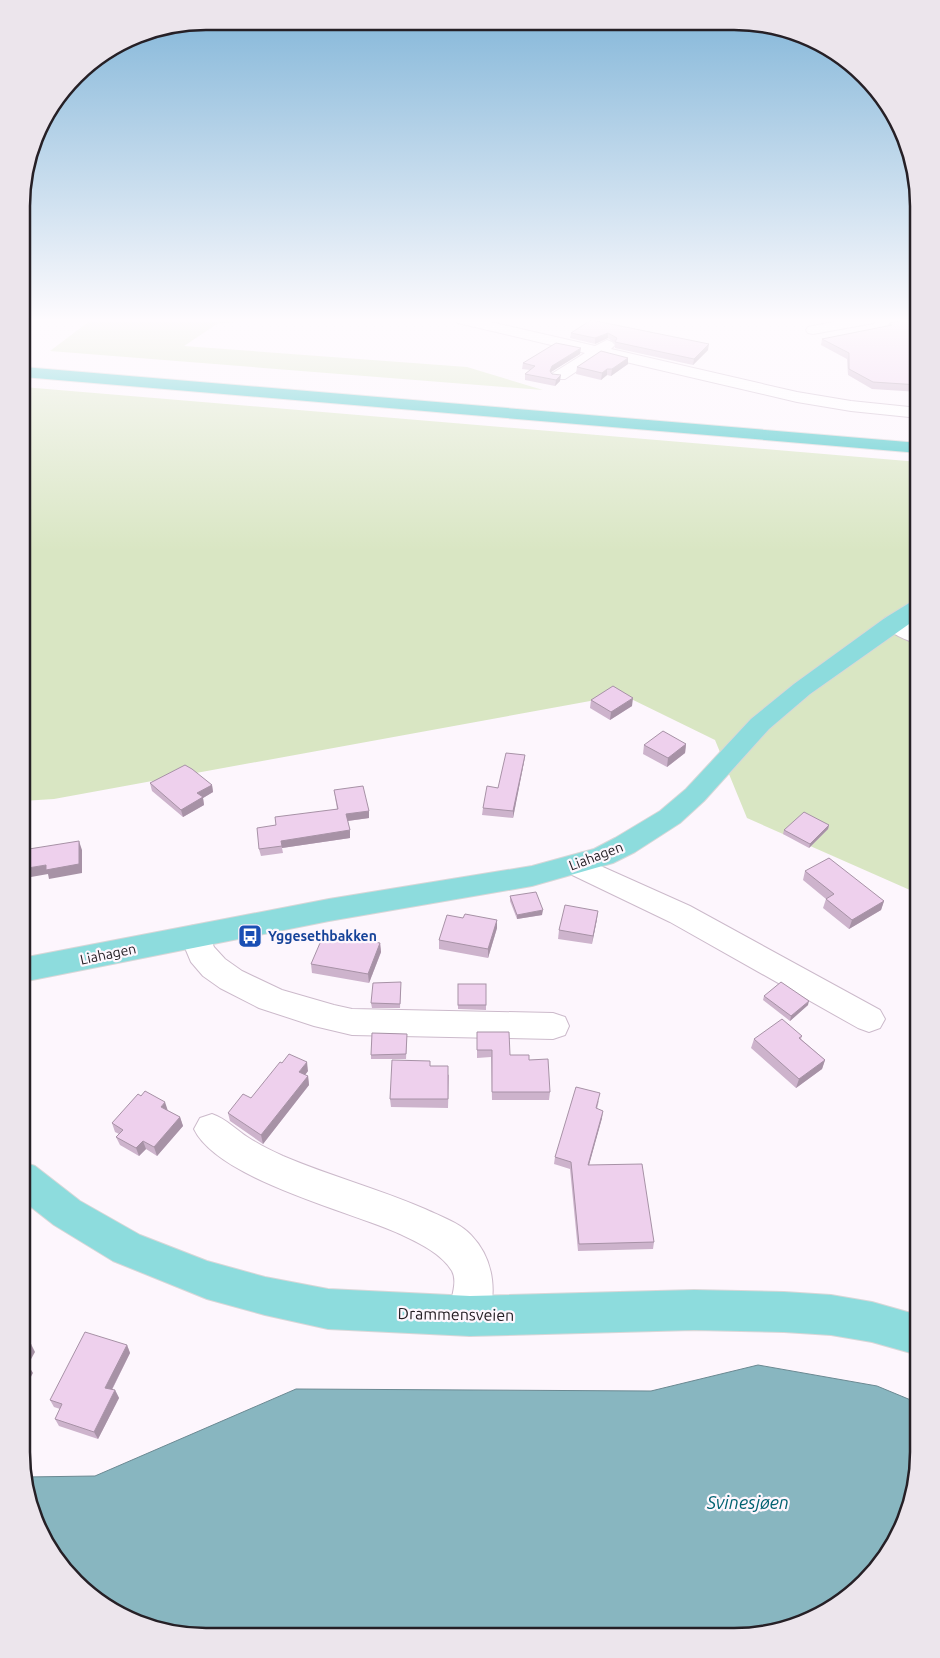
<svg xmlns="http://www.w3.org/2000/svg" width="940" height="1658" font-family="Ubuntu,sans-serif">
<rect width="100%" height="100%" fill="#fdf6fd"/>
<g fill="#d9e6c3">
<path d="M91,320H251L217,324L184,346L467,367L543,390L50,351Z"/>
<path d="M23,387L919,462V894L747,818L715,740L623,695L54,799L22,801V469L25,466H22Z"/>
</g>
<path fill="#88b6c0" stroke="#6b8992" d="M758,1365L877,1386L918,1403V1464L905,1522L880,1565L837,1605L794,1627L734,1637L182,1635L135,1623L93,1598L53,1555L31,1512L25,1477L95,1476L296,1389L651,1391Z"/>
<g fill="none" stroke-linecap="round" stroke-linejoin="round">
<g stroke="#ccbacb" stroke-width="2">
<g id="minor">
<path d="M456,320H482L595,346L607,340L612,342L615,345L611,349L797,392L851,401L919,408V418L851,411L797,402L600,356L565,379H553L551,376L553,373L585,353L458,323Z"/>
<path d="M844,320H875L873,323L868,324L813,334L808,333L806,330L808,327Z"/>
<path d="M893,616L919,628V644C907,641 889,633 882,623L885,618Z"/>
<path d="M576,855L690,906L880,1010L885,1019L880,1028L869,1032L858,1028L670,922L566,872L562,865L566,858Z"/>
<path d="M195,925L206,928L214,947L225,959L242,971L282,990L334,1005L352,1009L553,1013L565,1017L569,1026L565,1035L553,1039L352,1035L314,1026L259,1008L220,988L203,976L191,962L180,936L184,928Z"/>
<path d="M212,1114C227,1119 236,1130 249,1138C260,1145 272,1151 283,1156C330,1176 379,1189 425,1209C440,1216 460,1223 471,1235C496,1261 498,1298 484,1330L470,1336L456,1330C454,1326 451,1320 450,1316C448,1302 459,1284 452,1271C441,1253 419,1243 400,1234C349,1211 218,1179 194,1129L200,1118Z"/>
</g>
</g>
<g stroke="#d8d7d8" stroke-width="2">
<g id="major">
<path d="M919,601V617L810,694L769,729L704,801L680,823L635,852L613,863L532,886L329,921L22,982V958L329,899L532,866L594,849L615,838L660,811L686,789L751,719L794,684L885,618L911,602Z"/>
<path d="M22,1162L35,1166L80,1201L140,1235L207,1261L265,1277L328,1289L470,1296L694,1290L784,1292L831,1295L872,1302L918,1315V1355L872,1342L831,1335L784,1332L694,1330L470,1336L328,1329L265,1315L207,1299L113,1261L54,1225L22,1200Z"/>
</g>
</g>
<g stroke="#d8d7d8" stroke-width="2">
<path id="highway" d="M23,367L919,443V453L23,377Z"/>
</g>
<use href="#minor" fill="#fff" fill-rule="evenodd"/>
<use href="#major" fill="#8ddcdd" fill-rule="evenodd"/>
<use href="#highway" fill="#41c5c6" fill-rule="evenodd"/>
</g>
<g fill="#cdb3cc">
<path d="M591,320L708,350L693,365L615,348V343L608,338L595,344L570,338L571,333Z"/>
<path d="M919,320V392L872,389L848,375L847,359L821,345L822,339L888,326L889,323Z"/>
<path d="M580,354L551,372V373L552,374L560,381L555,386L525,380V374L530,370L522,369L523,363Z"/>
<path d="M628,358V364L611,376L607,375L601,380L576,374L577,367Z"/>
<path d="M591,700L632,706L610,720L590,708Z"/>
<path d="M686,744L685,753L667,767L643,754L644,745Z"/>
<path d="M525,755L524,762L513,818L482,815L483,808Z"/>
<path d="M150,783L212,785L213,792L203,798L204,805L183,817L152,791Z"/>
<path d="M334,790L369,811V818L348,821L350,838L282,848L283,853L261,856L259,849L276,825L337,809Z"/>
<path d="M829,825L828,829L809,848L783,834L784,830Z"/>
<path d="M805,871L884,901L881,910L849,929L823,908L826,899L803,880Z"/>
<path d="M510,896L542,915L517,919L510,901Z"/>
<path d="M463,918L497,920V928L488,958L439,949V940Z"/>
<path d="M597,919L592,944L558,939L559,930Z"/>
<path d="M330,937L380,943L381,952L369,983L312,973L311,964Z"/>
<path d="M458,984H486V1010L458,1009Z"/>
<path d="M401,987L400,1008H372L371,1003Z"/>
<path d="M764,996L808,1005L790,1021L763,1000Z"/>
<path d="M477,1032L510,1055L529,1060L550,1092L549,1100H492L491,1057L477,1058Z"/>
<path d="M802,1036L801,1039L825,1060L822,1069L796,1088L751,1048L754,1039Z"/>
<path d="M407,1038L406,1059H371V1055Z"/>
<path d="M430,1066L449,1075L448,1108L391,1107L390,1099Z"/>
<path d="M308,1071L305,1075L308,1076L309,1085L263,1144L230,1121L228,1113L251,1098Z"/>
<path d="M916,1093H918V1104L914,1097Z"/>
<path d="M599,1100L597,1109L602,1118L589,1165L654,1242L653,1249L578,1251L570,1169L554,1164L555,1157Z"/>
<path d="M167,1110L180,1117L183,1126L157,1156L146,1149L139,1156L120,1145L116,1137L119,1134L115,1132L112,1123Z"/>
<path d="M918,1173V1185L914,1181Z"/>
<path d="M127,1345L130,1353L112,1390H115L119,1398L98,1439L59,1426L55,1419L60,1409L54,1407L50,1400Z"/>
</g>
<g fill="#a792a6">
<path d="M608,333V338L595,344V338Z"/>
<path d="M709,344L708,350L693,365L694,359Z"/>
<path d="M581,348L580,354L551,372L549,377L550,371L552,366Z"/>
<path d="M628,358V364L611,376L612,369Z"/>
<path d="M607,369V375L601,380L602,373Z"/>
<path d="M561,375L560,381L555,386L556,380Z"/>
<path d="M633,698L632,706L610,720L611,712Z"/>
<path d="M686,744L685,753L667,767L668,758Z"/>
<path d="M525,755L524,762L513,818V811Z"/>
<path d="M212,785L213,792L203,798L204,805L183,817L181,810L197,793Z"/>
<path d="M369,811V818L347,821L346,814Z"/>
<path d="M829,825L828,829L809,848L810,844Z"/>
<path d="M350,830V838L282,848L281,841Z"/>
<path d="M79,841L82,850V873L49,879L48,874L31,877L28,868L46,865Z"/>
<path d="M884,901L881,910L849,929L852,920Z"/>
<path d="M543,910L542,915L517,919V915Z"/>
<path d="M598,911L597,919L592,944L593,936Z"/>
<path d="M497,920V928L488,958V949Z"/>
<path d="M380,943L381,952L369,983L368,974Z"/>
<path d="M809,1001L808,1005L790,1021L791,1016Z"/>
<path d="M825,1060L822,1069L796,1088L799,1079Z"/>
<path d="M307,1062L308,1071L301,1080L299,1072Z"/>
<path d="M308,1076L309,1085L263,1144L261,1135Z"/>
<path d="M165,1102L168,1111L161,1107Z"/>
<path d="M603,1111L602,1118L587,1172L588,1165Z"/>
<path d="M180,1117L183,1126L157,1156L154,1147Z"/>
<path d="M143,1141L146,1149L139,1156L136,1148Z"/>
<path d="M22,1323L26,1331L21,1339V1324Z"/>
<path d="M31,1344L35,1352L25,1370L21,1364V1361Z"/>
<path d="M127,1345L130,1353L109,1395L105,1388Z"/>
<path d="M28,1365L33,1373L22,1393L21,1378Z"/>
<path d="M115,1390L119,1398L98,1439L94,1432Z"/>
</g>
<g fill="#eed0ed" stroke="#a792a6">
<path d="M591,320L709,344L694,359L615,342L617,338L608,333L595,338L571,333Z"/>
<path d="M904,320H919V385L873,382L849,369V353L822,339L892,325L889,323Z"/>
<path d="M556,343L581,348L552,366L550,371L552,374L561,375L556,380L525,374L535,366L523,363Z"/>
<path d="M601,351L628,358L612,369H607L602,373L577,367Z"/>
<path d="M613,686L633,698L611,712L591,700Z"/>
<path d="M663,731L686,744L668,758L644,745Z"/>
<path d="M506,753L525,755L513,811L483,808L487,786L498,788Z"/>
<path d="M185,765L192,769L212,785L197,793L203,797L181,810L150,783Z"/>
<path d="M363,786L369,811L346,814L350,830L281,841L282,846L259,849L257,828L276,825L275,817L338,809L334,790Z"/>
<path d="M804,812L829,825L810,844L784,830Z"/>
<path d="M79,841V864L46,870V865L28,868L29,849Z"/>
<path d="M829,858L884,901L852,920L826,899L834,894L805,871Z"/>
<path d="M536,892L543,910L517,915L510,896Z"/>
<path d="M565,905L598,911L593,936L559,930Z"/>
<path d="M465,914L497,920L488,949L439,940L447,915L463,918Z"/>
<path d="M331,935L380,943L368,974L311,964L323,936L330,937Z"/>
<path d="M401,982L400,1004L371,1003L373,983Z"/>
<path d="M781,982L809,1001L791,1016L764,996Z"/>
<rect x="458" y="984" width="28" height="21"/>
<path d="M782,1019L802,1036L799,1038L825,1060L799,1079L754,1039Z"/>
<path d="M477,1032H509L510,1055H529V1060L548,1059L550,1092H492V1050H477Z"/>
<path d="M372,1033L407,1034L406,1054L371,1055Z"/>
<path d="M289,1054L307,1062L299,1072L308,1076L261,1135L228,1113L243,1094L251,1098L280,1062L282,1063Z"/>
<path d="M392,1060L430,1061V1066H448V1099H390Z"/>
<path d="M576,1087L600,1093L596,1108L603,1111L588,1165L642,1164L654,1242L579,1244L571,1162L555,1157Z"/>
<path d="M145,1091L165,1102L161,1107L180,1117L154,1147L143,1141L136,1148L116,1137L123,1130L112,1123L138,1094L141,1096Z"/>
<path d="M85,1332L127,1345L105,1388L115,1390L94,1432L55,1419L62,1404L50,1400Z"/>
<path d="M21,1341L31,1344L21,1361Z"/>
<path d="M21,1363L28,1365L21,1378Z"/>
</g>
<linearGradient id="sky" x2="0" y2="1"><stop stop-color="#81b5d8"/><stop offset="0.58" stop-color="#fefbfe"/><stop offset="1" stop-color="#fefbfe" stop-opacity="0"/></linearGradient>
<rect width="940" height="552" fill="url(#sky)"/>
<defs>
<g id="bus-square" transform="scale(1.25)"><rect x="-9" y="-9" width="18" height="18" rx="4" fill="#1a4fb4" stroke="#fdf6fd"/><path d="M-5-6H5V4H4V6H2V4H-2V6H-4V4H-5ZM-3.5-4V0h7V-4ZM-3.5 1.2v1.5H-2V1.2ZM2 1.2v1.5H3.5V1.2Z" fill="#fff"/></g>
</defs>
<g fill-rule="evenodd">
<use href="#bus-square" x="250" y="936"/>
</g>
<g text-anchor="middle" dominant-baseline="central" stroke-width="4.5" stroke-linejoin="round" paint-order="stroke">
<g font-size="14" fill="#262026" stroke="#fdf6fd">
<text transform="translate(596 856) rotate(-21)">Liahagen</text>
<text transform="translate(108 954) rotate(-12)">Liahagen</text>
</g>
<g font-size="14" font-weight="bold" fill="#164399" stroke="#fdf6fd" text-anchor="start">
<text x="268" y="936">Yggesethbakken</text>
</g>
<g font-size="16" fill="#262026" stroke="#fdf6fd">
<text transform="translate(456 1314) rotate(1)">Drammensveien</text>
</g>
<g font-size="18" font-style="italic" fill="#006271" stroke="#fdf6fd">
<text x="748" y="1502">Svinesjøen</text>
</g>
</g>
<path d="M0 0H940V1658H0ZM206 30H734A176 176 0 0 1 910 206V1452A176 176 0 0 1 734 1628H206A176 176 0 0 1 30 1452V206A176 176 0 0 1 206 30Z" fill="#ece5ec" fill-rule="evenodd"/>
<path fill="none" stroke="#262026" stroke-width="2.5" d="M206 30H734A176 176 0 0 1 910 206V1452A176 176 0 0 1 734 1628H206A176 176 0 0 1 30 1452V206A176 176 0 0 1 206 30Z"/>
</svg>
